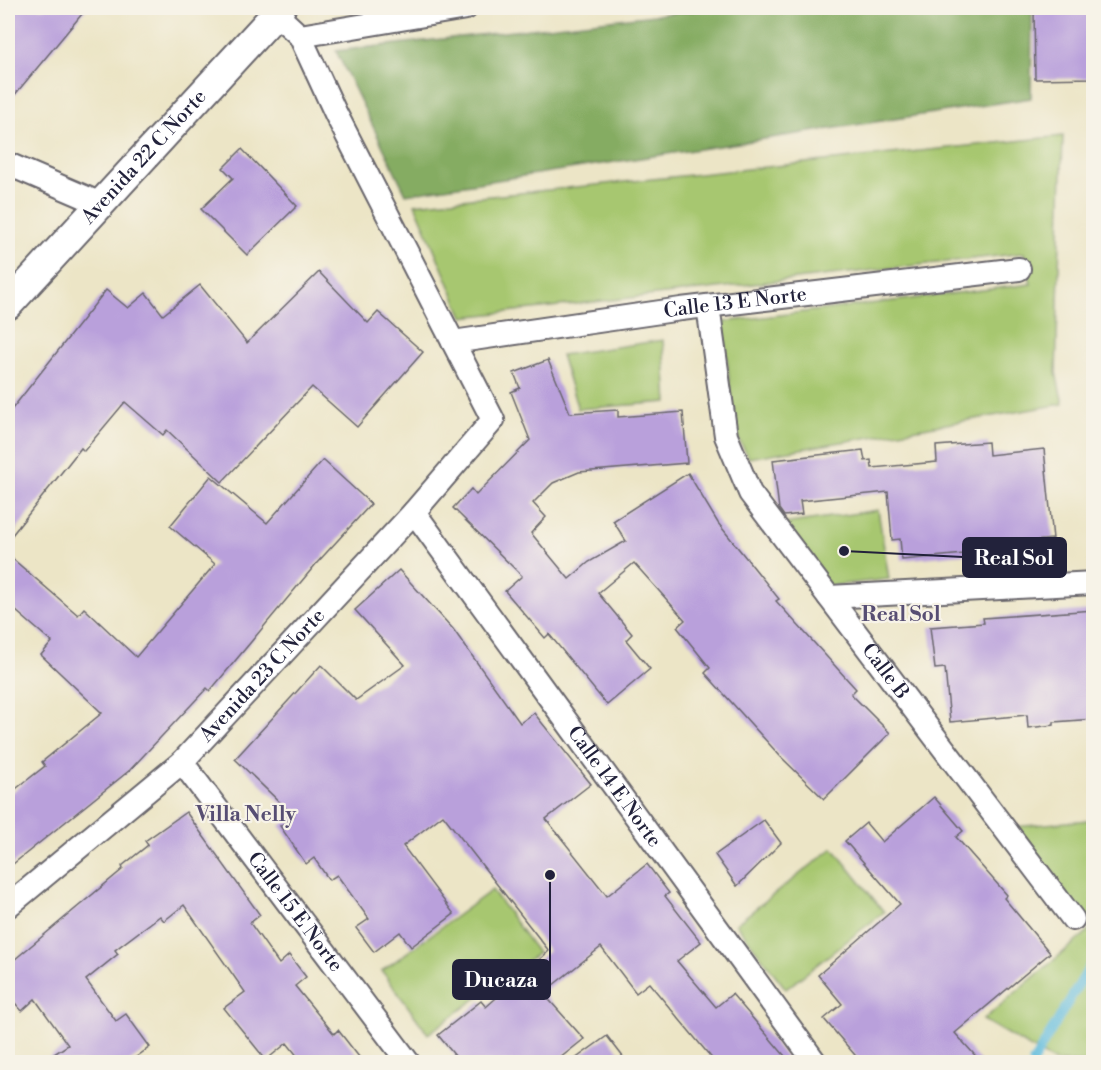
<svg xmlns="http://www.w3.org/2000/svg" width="1101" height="1070" font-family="'Libre Bodoni',serif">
<rect width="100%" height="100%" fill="#f7f3e8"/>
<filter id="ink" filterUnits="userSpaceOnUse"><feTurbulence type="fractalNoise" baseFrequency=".0167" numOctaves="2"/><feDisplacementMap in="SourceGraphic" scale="12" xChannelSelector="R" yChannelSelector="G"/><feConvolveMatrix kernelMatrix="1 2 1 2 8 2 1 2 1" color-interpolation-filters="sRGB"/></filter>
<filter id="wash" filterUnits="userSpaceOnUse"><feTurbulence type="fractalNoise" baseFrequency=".008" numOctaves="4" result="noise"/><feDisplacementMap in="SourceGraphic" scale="24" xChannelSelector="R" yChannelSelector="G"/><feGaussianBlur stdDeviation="1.35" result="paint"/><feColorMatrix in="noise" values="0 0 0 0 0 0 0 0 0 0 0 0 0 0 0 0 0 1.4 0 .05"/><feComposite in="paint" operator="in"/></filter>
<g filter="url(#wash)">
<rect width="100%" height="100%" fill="#ece5c6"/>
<g fill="#a7c76f" stroke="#647455" stroke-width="1.5">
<path d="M1063,136L1056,373L1063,404L749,458L735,433L723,322L1031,284L1024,253L463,317L415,204Z"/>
<path d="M663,340L667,402L578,409L561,355Z"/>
<path d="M878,510L889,579L828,586L783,524Z"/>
<path d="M1089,820L1094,838L1093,1062H1055L983,1020L1092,928L1013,827Z"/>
<path d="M833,848L884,912L786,989L736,924Z"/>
<path d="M492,890L538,953L428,1034L382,971Z"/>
</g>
<path fill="#85ac62" stroke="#54674e" stroke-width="1.5" d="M716,8H1032L1031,98L406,194L336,51Z"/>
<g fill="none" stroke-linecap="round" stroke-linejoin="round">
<path stroke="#5fbbdd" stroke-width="9" d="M1033,1062L1094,959"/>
</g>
<g id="blocks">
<g fill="#b9a0db">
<path d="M8,8H87L8,103Z"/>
<path d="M1034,8H1094V78L1035,79Z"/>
<path d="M242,149L297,206L247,255L201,209L233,178L223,168Z"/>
<path d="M319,272L368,323L378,312L423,352L357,427L312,387L222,482L167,430L163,435L125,402L84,451L81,448L8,540V414L106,290L128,308L146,293L163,315L200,285L247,343Z"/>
<path d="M548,360L570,413L618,410V417L683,412L687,463L579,472L553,483L533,503L546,517L531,533L569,579L589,562L626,541L613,521L688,473L718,523L779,599L776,601L856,689L851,694L890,733L824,799L780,756L705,673L710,668L677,627L685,620L634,563L598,593L632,634L626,640L650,669L607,705L549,634L545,638L505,591L522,576L453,508L471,489L476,495L530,440L511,392L520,388L514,373Z"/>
<path d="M988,442L989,455L1044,449L1053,539L995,545V551L902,560L900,539L892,540L888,492L800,501L802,514L784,516L779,509L773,460L863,450L865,461L871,460L872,468L937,462L936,446Z"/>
<path d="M323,460L371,504L316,564L210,691L207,688L130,770L8,868V795L45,766L42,762L102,713L41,655L52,642L8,604V555L78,615L84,608L136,657L215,564L170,526L211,476L267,523Z"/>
<path d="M399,570L453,629L520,723L534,713L591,784L546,819L607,896L647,864L669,893L665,896L701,942L677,961L716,1007L732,994L790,1062H715L649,983L636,993L601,947L543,993L584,1039L555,1062H460L438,1035L481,1001L486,1007L549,951L443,815L403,846L454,914L411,947L400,932L374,952L356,928L369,919L337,875L329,880L314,858L306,864L280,826L294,816L235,759L321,665L356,700L405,665L355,610Z"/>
<path d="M1094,610V719L1054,722V725L1028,728L1027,715L950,722L945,668L935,669L930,627L984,623L983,618Z"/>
<path d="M934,797L963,831L956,837L1007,895L1004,898L1050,953L955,1033L981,1062H861L824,1019L842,1004L818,975L900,904L845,841L866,823L882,842Z"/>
<path d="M186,812L260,915L250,923L279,964L289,955L306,977L295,986L334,1034L338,1030L363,1062H302L287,1043L266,1060L224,1008L245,992L184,905L164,921L160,916L115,950L118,954L86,980L116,1021L126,1014L150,1047L129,1062H42L68,1045L35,999L22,1011L8,995V965L123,869L122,866L148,845L145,841Z"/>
<path d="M764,820L781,843L737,886L715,855Z"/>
<path d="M607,1036L627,1062H571Z"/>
</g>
</g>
</g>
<g filter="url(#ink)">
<use href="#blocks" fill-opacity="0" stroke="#69666c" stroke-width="1.5"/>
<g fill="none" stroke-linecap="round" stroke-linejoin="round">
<g stroke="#69666c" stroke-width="26">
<g id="minor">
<path d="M300,36L466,8"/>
<path d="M8,164L101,204"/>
<path id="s1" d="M708,306L726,436L750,493L1073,919"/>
<path id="s2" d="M453,342L681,309L1019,269"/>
<path id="s3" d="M414,512L815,1062"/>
<path d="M829,597L1094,583"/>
<path id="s4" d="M182,762L408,1062"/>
<path id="s5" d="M8,906L182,762L414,512L493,420L336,114L300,36L276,14"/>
</g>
</g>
<g stroke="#69666c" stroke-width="32">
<g id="tertiary">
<path id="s6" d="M8,305L281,8"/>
</g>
</g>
<use href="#minor" stroke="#fff" stroke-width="22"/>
<use href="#tertiary" stroke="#fff" stroke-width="28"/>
</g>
</g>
<g text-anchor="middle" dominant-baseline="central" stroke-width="4.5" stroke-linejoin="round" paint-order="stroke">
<g font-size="20" fill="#22223b" stroke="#f7f3e8">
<text stroke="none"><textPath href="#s6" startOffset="201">Avenida 22 C Norte</textPath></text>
<text stroke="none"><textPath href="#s2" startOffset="285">Calle 13 E Norte</textPath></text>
<text stroke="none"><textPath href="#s1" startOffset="417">Calle B</textPath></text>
<text stroke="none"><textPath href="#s5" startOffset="344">Avenida 23 C Norte</textPath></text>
<text stroke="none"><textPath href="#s3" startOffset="340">Calle 14 E Norte</textPath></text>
<text stroke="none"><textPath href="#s4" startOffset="188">Calle 15 E Norte</textPath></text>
</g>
<g font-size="21" font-weight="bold" fill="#574e73" stroke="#f7f3e8">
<text x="901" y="615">Real Sol</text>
<text x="246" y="815">Villa Nelly</text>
</g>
</g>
<path fill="none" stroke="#22223b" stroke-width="2" d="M844 551L963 557M550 875L550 980"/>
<g fill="#22223b" stroke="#f7f3e8" stroke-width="2">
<circle cx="844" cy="551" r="6"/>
<circle cx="550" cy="875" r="6"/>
</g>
<g fill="#22223b" stroke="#22223b" stroke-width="2">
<rect x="963" y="538" width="103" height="39" rx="6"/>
<rect x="453" y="960" width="97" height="39" rx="6"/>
</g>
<g font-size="21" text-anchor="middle" font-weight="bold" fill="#fff">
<text x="1014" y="565">Real Sol</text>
<text x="501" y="987">Ducaza</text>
</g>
<rect width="1101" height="1070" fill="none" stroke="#f7f3e8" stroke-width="30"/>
</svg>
